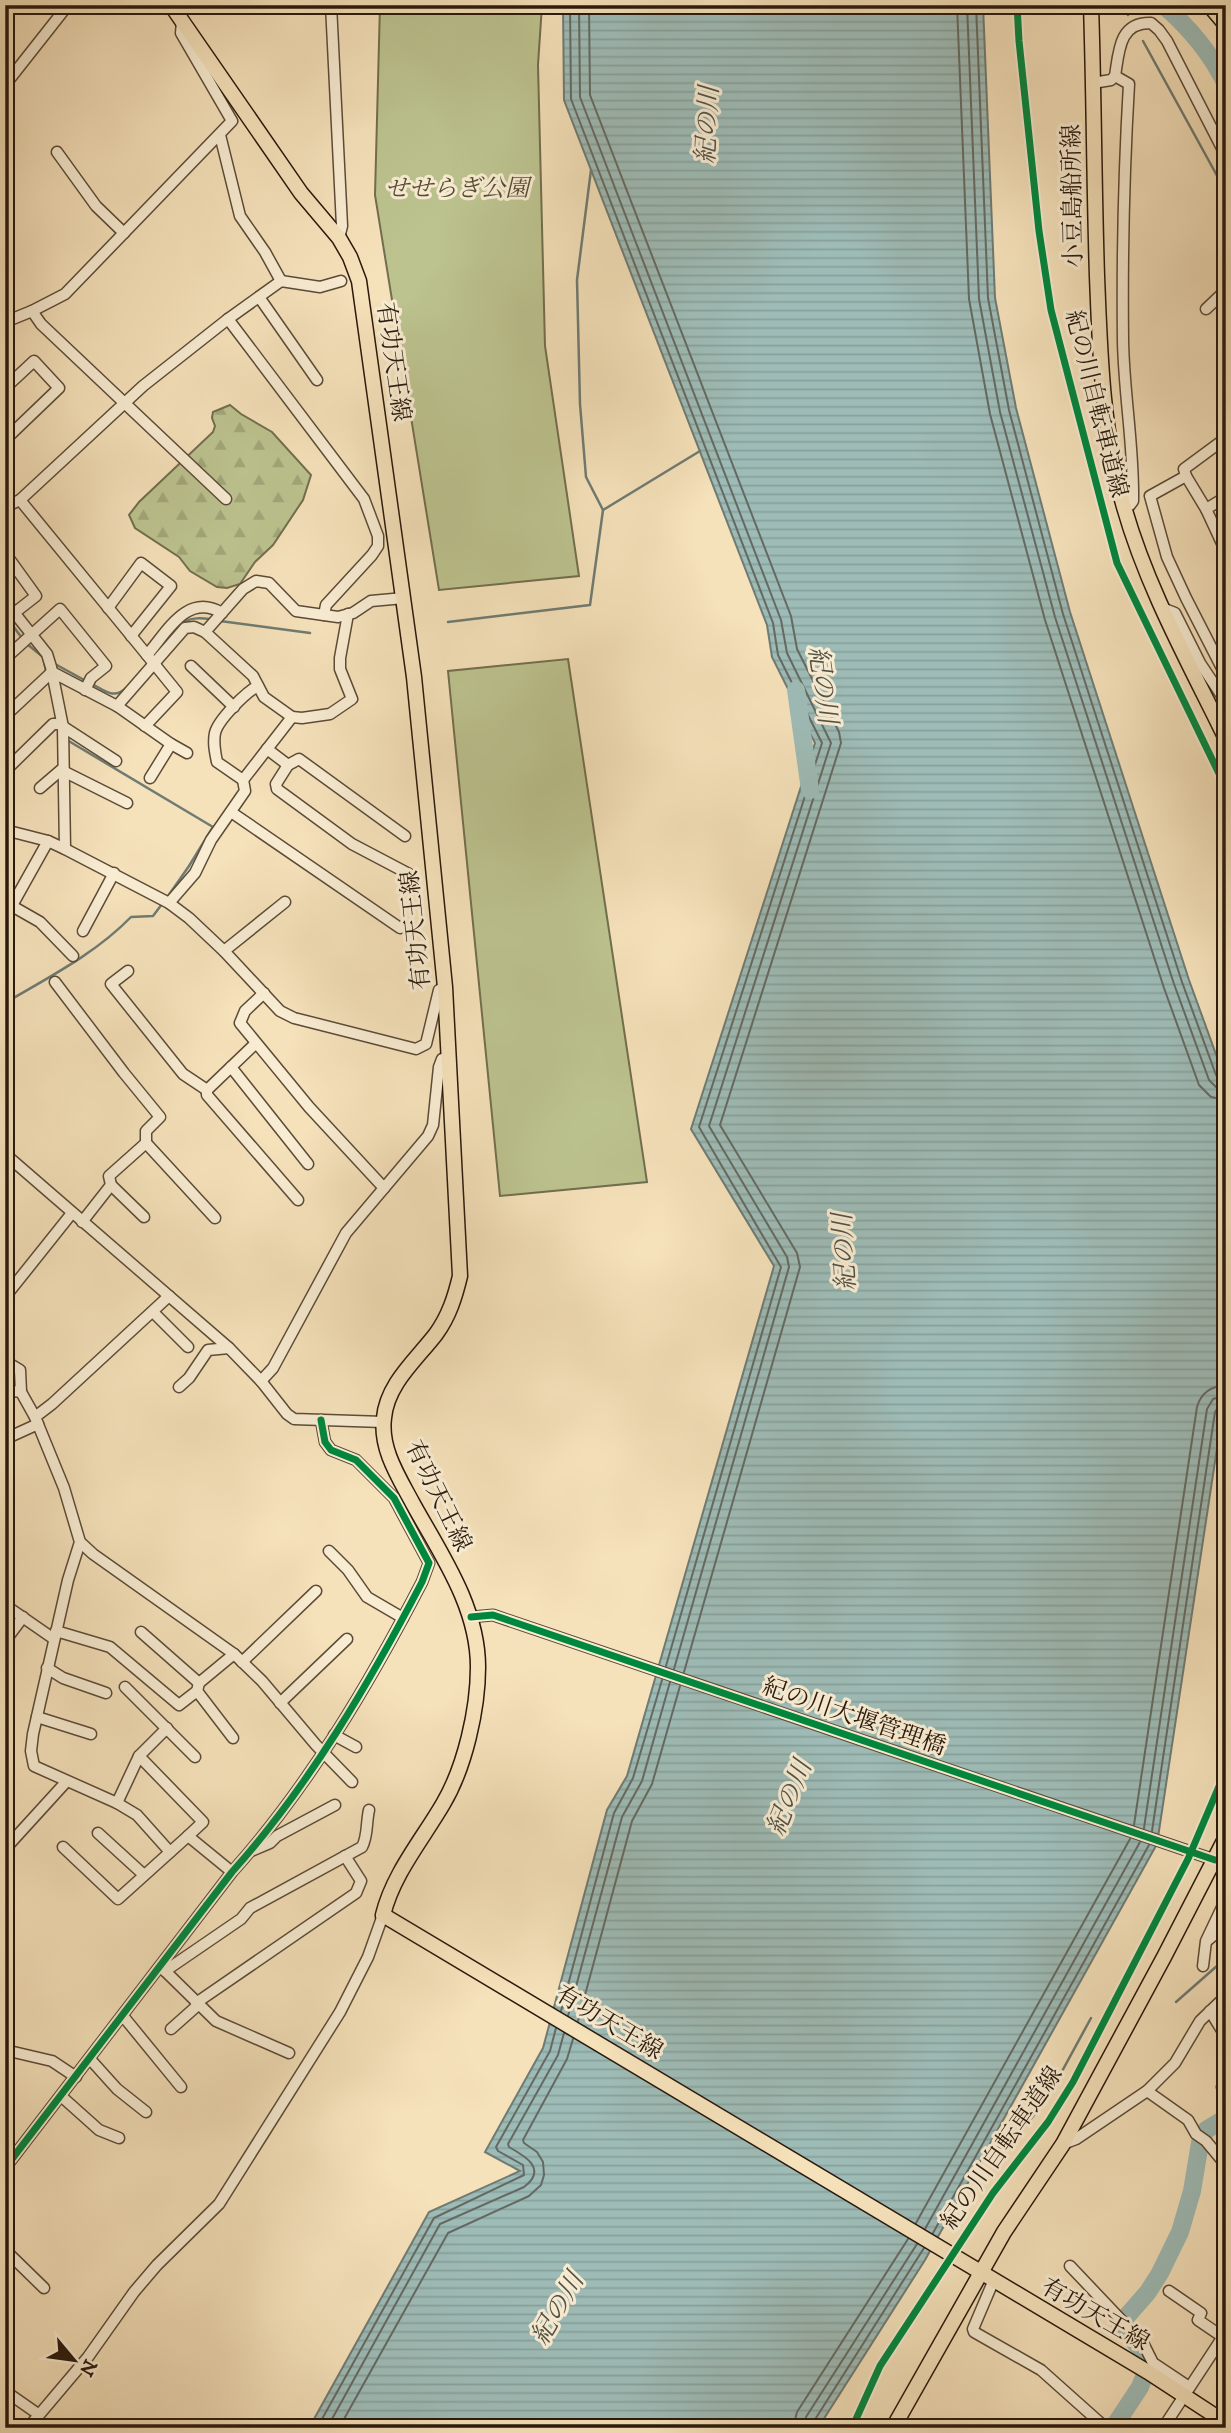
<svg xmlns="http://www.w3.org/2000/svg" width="1231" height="2433" font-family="'IM FELL DW Pica','Noto Serif JP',serif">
<defs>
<pattern id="forest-firs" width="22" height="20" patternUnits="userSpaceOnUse" patternTransform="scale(1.75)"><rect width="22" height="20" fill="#bcc38f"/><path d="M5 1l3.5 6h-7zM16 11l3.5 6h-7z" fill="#a2a77a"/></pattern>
<pattern id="water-rules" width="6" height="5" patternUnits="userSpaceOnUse" patternTransform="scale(1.75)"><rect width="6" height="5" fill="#9ebcb7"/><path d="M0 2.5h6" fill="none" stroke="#88a19c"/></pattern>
</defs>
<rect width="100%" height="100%" fill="#f5e1ba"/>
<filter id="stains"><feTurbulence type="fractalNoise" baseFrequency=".00286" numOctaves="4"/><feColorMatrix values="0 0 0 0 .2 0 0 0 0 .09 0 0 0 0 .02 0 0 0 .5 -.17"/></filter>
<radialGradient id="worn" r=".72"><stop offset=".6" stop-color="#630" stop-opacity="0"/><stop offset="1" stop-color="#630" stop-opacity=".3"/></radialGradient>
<path fill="url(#forest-firs)" stroke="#726e4e" stroke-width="2" d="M230,405L241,414L272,432L311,475L303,500L273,545L255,562L240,584L227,588L217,587L190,571L179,557L135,528L129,515L139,502L213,432L215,426L212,418L213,412Z"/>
<g fill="#bcc38f" stroke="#726e4e" stroke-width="2">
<path d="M380,5H542L538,65L545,346L579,576L439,590L375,195Z"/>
<path d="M568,659L647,1182L500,1196L448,671Z"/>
</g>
<path fill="url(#water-rules)" stroke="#6f7b73" stroke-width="2" d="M563,5H983L995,298L1016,408L1070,612L1189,980L1226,1082V1389L1157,1844L925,2260L818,2428H309L429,2212L520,2171L485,2152L543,2048L607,1810L627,1776L774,1266L691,1129L815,743L772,657L767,625L564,100Z"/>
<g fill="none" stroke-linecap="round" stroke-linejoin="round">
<g stroke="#646a62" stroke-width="2">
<path d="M570,5L571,99L773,623L778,655L822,743L699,1127L781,1267L666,1666"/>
<path d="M579,5L580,97L781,620L787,653L831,743L709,1126L787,1257L789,1267L674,1669"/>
<path d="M589,5L590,95L791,616L797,649L839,732L841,743L720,1125L797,1253L800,1267L684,1672"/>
<path d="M957,5L969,299L990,414L1045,620L1164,988L1199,1085L1211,1097L1226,1100"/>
<path d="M967,5L979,299L1000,412L1055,617L1174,984L1209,1080L1216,1087L1226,1089"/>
<path d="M976,5L988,298L1009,410L1063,614L1182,982L1216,1075L1220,1080H1226"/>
<path d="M1134,1825L1197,1407C1201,1393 1211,1386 1226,1385"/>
<path d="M1144,1828L1207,1409L1213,1399L1226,1395"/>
<path d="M1152,1831L1215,1412L1219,1406L1226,1404"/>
<path d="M561,2011L614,1813L633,1778L662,1680"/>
<path d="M568,2016L622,1817L642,1781L670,1682"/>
<path d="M578,2021L632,1821L652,1784L680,1686"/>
<path d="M916,2223L1130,1839"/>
<path d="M925,2229L1140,1842"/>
<path d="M933,2233L1149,1845"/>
<path d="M317,2428L434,2218L524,2175L523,2165L498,2151L496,2147L550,2051L556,2028"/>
<path d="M327,2428L440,2224L524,2187C548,2169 525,2156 509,2147L508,2144L558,2055L564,2033"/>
<path d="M339,2428L448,2233L529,2196L541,2185L544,2175L543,2162L537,2152L524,2143L523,2140L567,2059L573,2039"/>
<path d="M793,2428L797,2412L908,2239"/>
<path d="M804,2428L806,2417L917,2244"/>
<path d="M813,2428L814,2421L924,2248"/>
</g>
<g stroke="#6f7b73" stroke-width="2.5">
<path d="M1122,5L1128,15"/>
<path d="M1143,41L1226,192"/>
<path d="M603,510L700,451"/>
<path d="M220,621L310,633"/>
<path d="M448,622L590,605L603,510L586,477L580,404L577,280L591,170"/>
<path d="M181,625C188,617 200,618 210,619"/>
<path d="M5,626H13L22,638"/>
<path d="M27,644L43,657"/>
<path d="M43,657L46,671"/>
<path d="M55,664L86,681"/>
<path d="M92,684C104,690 114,700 126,688"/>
<path d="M67,740L213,827L189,866L166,899"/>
<path d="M5,1003C49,977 95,954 131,917L153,916L162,904"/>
<path d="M1176,2002L1226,1958"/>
<path d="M988,2148L1009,2147L1048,2097L1091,2018"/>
</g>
<g stroke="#9ebcb7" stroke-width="18">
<path d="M1163,5C1190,28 1210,52 1226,84"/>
<path d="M796,690L810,790"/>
<path d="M1146,2364L1142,2351L1120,2324L1148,2292L1160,2273L1180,2232L1192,2191L1200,2143L1206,2130L1226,2118"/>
<path d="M1113,2428L1140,2387L1144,2377"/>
</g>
<g stroke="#5c4b38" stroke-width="13">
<g id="minor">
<path d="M331,5L342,226L339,238"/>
<path d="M1221,5L1226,11"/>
<path d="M5,17L14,5"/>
<path d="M1115,76L1129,84C1124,169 1122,255 1123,341C1124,395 1134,447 1133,501L1130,505L1124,507"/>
<path d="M1093,83L1111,80L1115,76C1119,51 1119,22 1151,23L1159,30L1167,41L1226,156"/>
<path d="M5,85L68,5"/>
<path d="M220,135L240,216L265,252L281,281"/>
<path d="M57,152L96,206L124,233"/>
<path d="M259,297L317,380"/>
<path d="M1206,309L1226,290"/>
<path d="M32,311L41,324L226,499"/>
<path d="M228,319L364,499L378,536V546L372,555L326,605L324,615"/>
<path d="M5,322L32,311L65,294L232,121L181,33L182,22"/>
<path d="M5,388L34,361L59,388L9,436L5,432"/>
<path d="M1226,438L1184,469L1186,476L1150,496L1167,557L1186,598L1226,676"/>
<path d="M1186,476L1206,509L1226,552"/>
<path d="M20,500L147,655"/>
<path d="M5,507L20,500L143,386L228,319L281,281L320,287L341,281"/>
<path d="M1206,509L1226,497"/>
<path d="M5,553L36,596L13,614"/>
<path d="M5,601L47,654L51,667L63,727L65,849"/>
<path d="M108,608L141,563L171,586L131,636"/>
<path d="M1162,608L1175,613L1200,663L1226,702"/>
<path d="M205,632L243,589L256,581L269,583L296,611L338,617L353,613L371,601L404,598"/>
<path d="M5,652L9,655L60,609L106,666L91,678L85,690"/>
<path d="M191,666L234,707"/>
<path d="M117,706L185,628L194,627L205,632L253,676L264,697L292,717L302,718L330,714L352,699L340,669V658L348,614"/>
<path d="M5,716L52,672L117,706L171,744L150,778"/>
<path d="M145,726L177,692L147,655C167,632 187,592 222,613"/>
<path d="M171,744L187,753"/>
<path d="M267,749L288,765L299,759L405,836"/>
<path d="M288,765L276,784L277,789L352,844L409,874"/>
<path d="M5,771L53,724H59L116,761"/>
<path d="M243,780L292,717"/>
<path d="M40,788L61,770L127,803"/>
<path d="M231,812L400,928"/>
<path d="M5,830L48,841L65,849L169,903L189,918L224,951L280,1011L294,1018L416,1049L426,1044L439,990L445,987"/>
<path d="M169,903L195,873L211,840L245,791L243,780L217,762C215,752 213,743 215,733C218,720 246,692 258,686"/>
<path d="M12,906L40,922L73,956"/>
<path d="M5,918L48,841"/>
<path d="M83,931L114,873"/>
<path d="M224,951L285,902"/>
<path d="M128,971L111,984L183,1074L207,1090"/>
<path d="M55,982L124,1073L160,1117L146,1131V1143L109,1176L111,1185L82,1222"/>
<path d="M264,993L245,1011L240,1023L309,1107L384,1188"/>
<path d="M255,1044L207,1090V1095L298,1200"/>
<path d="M231,1067L308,1164"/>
<path d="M146,1143L215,1218"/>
<path d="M5,1154L229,1348L261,1381L287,1414L294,1419L383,1422"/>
<path d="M111,1185L144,1217"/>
<path d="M5,1297L72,1213"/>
<path d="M153,1312L188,1347"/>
<path d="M5,1361L20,1370L21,1392"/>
<path d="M261,1381L273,1368L346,1233L428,1136L433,1125L439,1067L442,1059"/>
<path d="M179,1387L189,1378L208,1350L229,1348"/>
<path d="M5,1390L21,1392L35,1417L64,1488L80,1542L93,1554L234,1654L262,1681L316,1745L352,1782"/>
<path d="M35,1417L52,1404L169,1296"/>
<path d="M5,1439L38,1424"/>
<path d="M80,1542L68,1580L33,1734L31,1751L34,1766L117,1803L139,1756L203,1822L188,1836L232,1872"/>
<path d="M329,1551L348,1570L367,1597L403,1618"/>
<path d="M5,1605L54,1639"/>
<path d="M471,1617L493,1615L1215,1860"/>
<path d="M56,1631L110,1647L179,1705L197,1691L199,1683L234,1654"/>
<path d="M141,1632L199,1683"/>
<path d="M5,1641L23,1617"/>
<path d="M242,1662L316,1591"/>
<path d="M47,1668L63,1678L106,1693"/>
<path d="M125,1687L195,1757"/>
<path d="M197,1691L233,1738"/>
<path d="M280,1703L347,1639"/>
<path d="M37,1717L91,1734"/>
<path d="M334,1735L356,1747"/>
<path d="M139,1756L167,1728"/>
<path d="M117,1803L137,1815L170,1852"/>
<path d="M98,1833L144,1875"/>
<path d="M63,1847L118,1899L188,1836"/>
<path d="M5,1849L66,1782"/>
<path d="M251,1851L270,1843L277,1836L335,1805"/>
<path d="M1208,1940L1226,1925"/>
<path d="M1203,1966L1206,1941L1226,1899"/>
<path d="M162,1968L216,2021L289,2053"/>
<path d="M165,1971L241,1919L250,1908L362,1847C368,1836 366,1823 369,1810"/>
<path d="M196,2003L356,1893L361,1881L345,1856"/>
<path d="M1210,2011L1226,2037"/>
<path d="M123,2016L181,2087"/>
<path d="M171,2029L198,2005"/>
<path d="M5,2050L52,2061L76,2077"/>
<path d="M90,2059L117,2089L146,2112"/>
<path d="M1222,2087L1226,2084"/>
<path d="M1147,2091L1188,2120L1196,2134L1206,2141L1226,2165"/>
<path d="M61,2096L99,2130L119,2138"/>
<path d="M1063,2144L1076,2139L1147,2091L1175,2063L1200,2021L1226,1996"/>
<path d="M5,2168L232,1872C309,1786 369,1684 422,1582L429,1563L394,1498L356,1460L331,1450L325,1442L321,1420"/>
<path d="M5,2250L44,2288"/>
<path d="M1070,2266L1143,2343L1153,2363L1189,2387"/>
<path d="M993,2282L973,2329L974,2332L1041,2370L1106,2428"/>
<path d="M1169,2291L1201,2313L1198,2320L1223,2337"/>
<path d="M5,2391L38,2414"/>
<path d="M28,2428L88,2357L134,2292L157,2265L219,2204L340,2012L368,1957L383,1915"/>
<path d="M1163,2428L1226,2332"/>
</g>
</g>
<g stroke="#29190c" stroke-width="17">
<g id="major">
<path d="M171,5L301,193L339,238L350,257L359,281L414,677L445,987L460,1276C455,1297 449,1316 436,1334C416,1360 387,1384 384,1418C380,1448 398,1476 412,1502C440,1553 478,1606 478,1667C478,1709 465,1767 443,1804C422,1840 393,1874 383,1915L1148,2372L1226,2423"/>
<path d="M1091,5C1094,95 1094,185 1097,276C1100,353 1102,431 1124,507C1147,588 1189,663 1226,739"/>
<path d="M1209,5L1226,25"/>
<path d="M893,2428L1004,2232L1063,2144L1164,1957L1226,1837"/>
</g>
</g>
<use href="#minor" stroke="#f8ecd2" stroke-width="10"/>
<use href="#major" stroke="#f5e1ba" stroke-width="14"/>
<g stroke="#29190c" stroke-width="5">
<path id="rail" d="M5,2424L11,2428"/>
</g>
<use href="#rail" stroke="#f8ecd2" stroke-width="2.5" stroke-dasharray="8" stroke-linecap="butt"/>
<g stroke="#f8ecd2" stroke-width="11">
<g id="cycleway">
<path d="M1017,5L1019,41L1039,231L1051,310L1117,563L1226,788"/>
<path d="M471,1617L493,1615L1215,1860"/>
<path d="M5,2168L232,1872C309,1786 369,1684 422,1582L429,1563L394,1498L356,1460L331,1450L325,1442L321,1420"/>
<path d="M852,2428L880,2366L993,2193L1048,2122L1073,2082L1188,1859L1226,1770"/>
</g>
</g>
<use href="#cycleway" stroke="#00873e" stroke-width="7"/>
</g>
<g text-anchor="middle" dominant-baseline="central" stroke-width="6" stroke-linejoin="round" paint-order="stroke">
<g font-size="24" font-style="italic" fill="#554c33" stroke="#f8ecd2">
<text x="457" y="189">せせらぎ公園</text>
</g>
<g font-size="24" fill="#29190c" stroke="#f8ecd2">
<text transform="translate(1073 196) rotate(-91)">小豆島船所線</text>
<text transform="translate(393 362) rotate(82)">有功天王線</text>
<text transform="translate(1096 404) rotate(76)">紀の川自転車道線</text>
<text transform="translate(416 930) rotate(-96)">有功天王線</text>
<text transform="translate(438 1496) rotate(64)">有功天王線</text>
<text transform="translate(854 1717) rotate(19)">紀の川大堰管理橋</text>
<text transform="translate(609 2023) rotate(31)">有功天王線</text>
<text transform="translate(1002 2148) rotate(-55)">紀の川自転車道線</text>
<text transform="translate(1095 2315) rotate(30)">有功天王線</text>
</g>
<g font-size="26" font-style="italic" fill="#525248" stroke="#f8ecd2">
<text transform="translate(708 125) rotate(-87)">紀の川</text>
<text transform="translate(822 685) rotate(82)">紀の川</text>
<text transform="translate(845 1252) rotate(-93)">紀の川</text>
<text transform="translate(790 1798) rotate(-68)">紀の川</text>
<text transform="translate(558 2309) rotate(-60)">紀の川</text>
</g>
</g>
<rect width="1231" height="2433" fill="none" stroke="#f5e1ba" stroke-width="28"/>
<rect x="7" y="7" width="1217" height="2419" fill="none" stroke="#29190c" stroke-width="3.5"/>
<rect x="14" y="14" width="1203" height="2405" fill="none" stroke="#29190c" stroke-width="2"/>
<g transform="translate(74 2360) rotate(119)" stroke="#f8ecd2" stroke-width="5" paint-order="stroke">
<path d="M0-5L12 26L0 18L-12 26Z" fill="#29190c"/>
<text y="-10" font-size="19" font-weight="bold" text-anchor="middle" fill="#29190c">N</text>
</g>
<rect width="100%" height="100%" filter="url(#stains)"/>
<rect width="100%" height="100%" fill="url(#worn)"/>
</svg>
